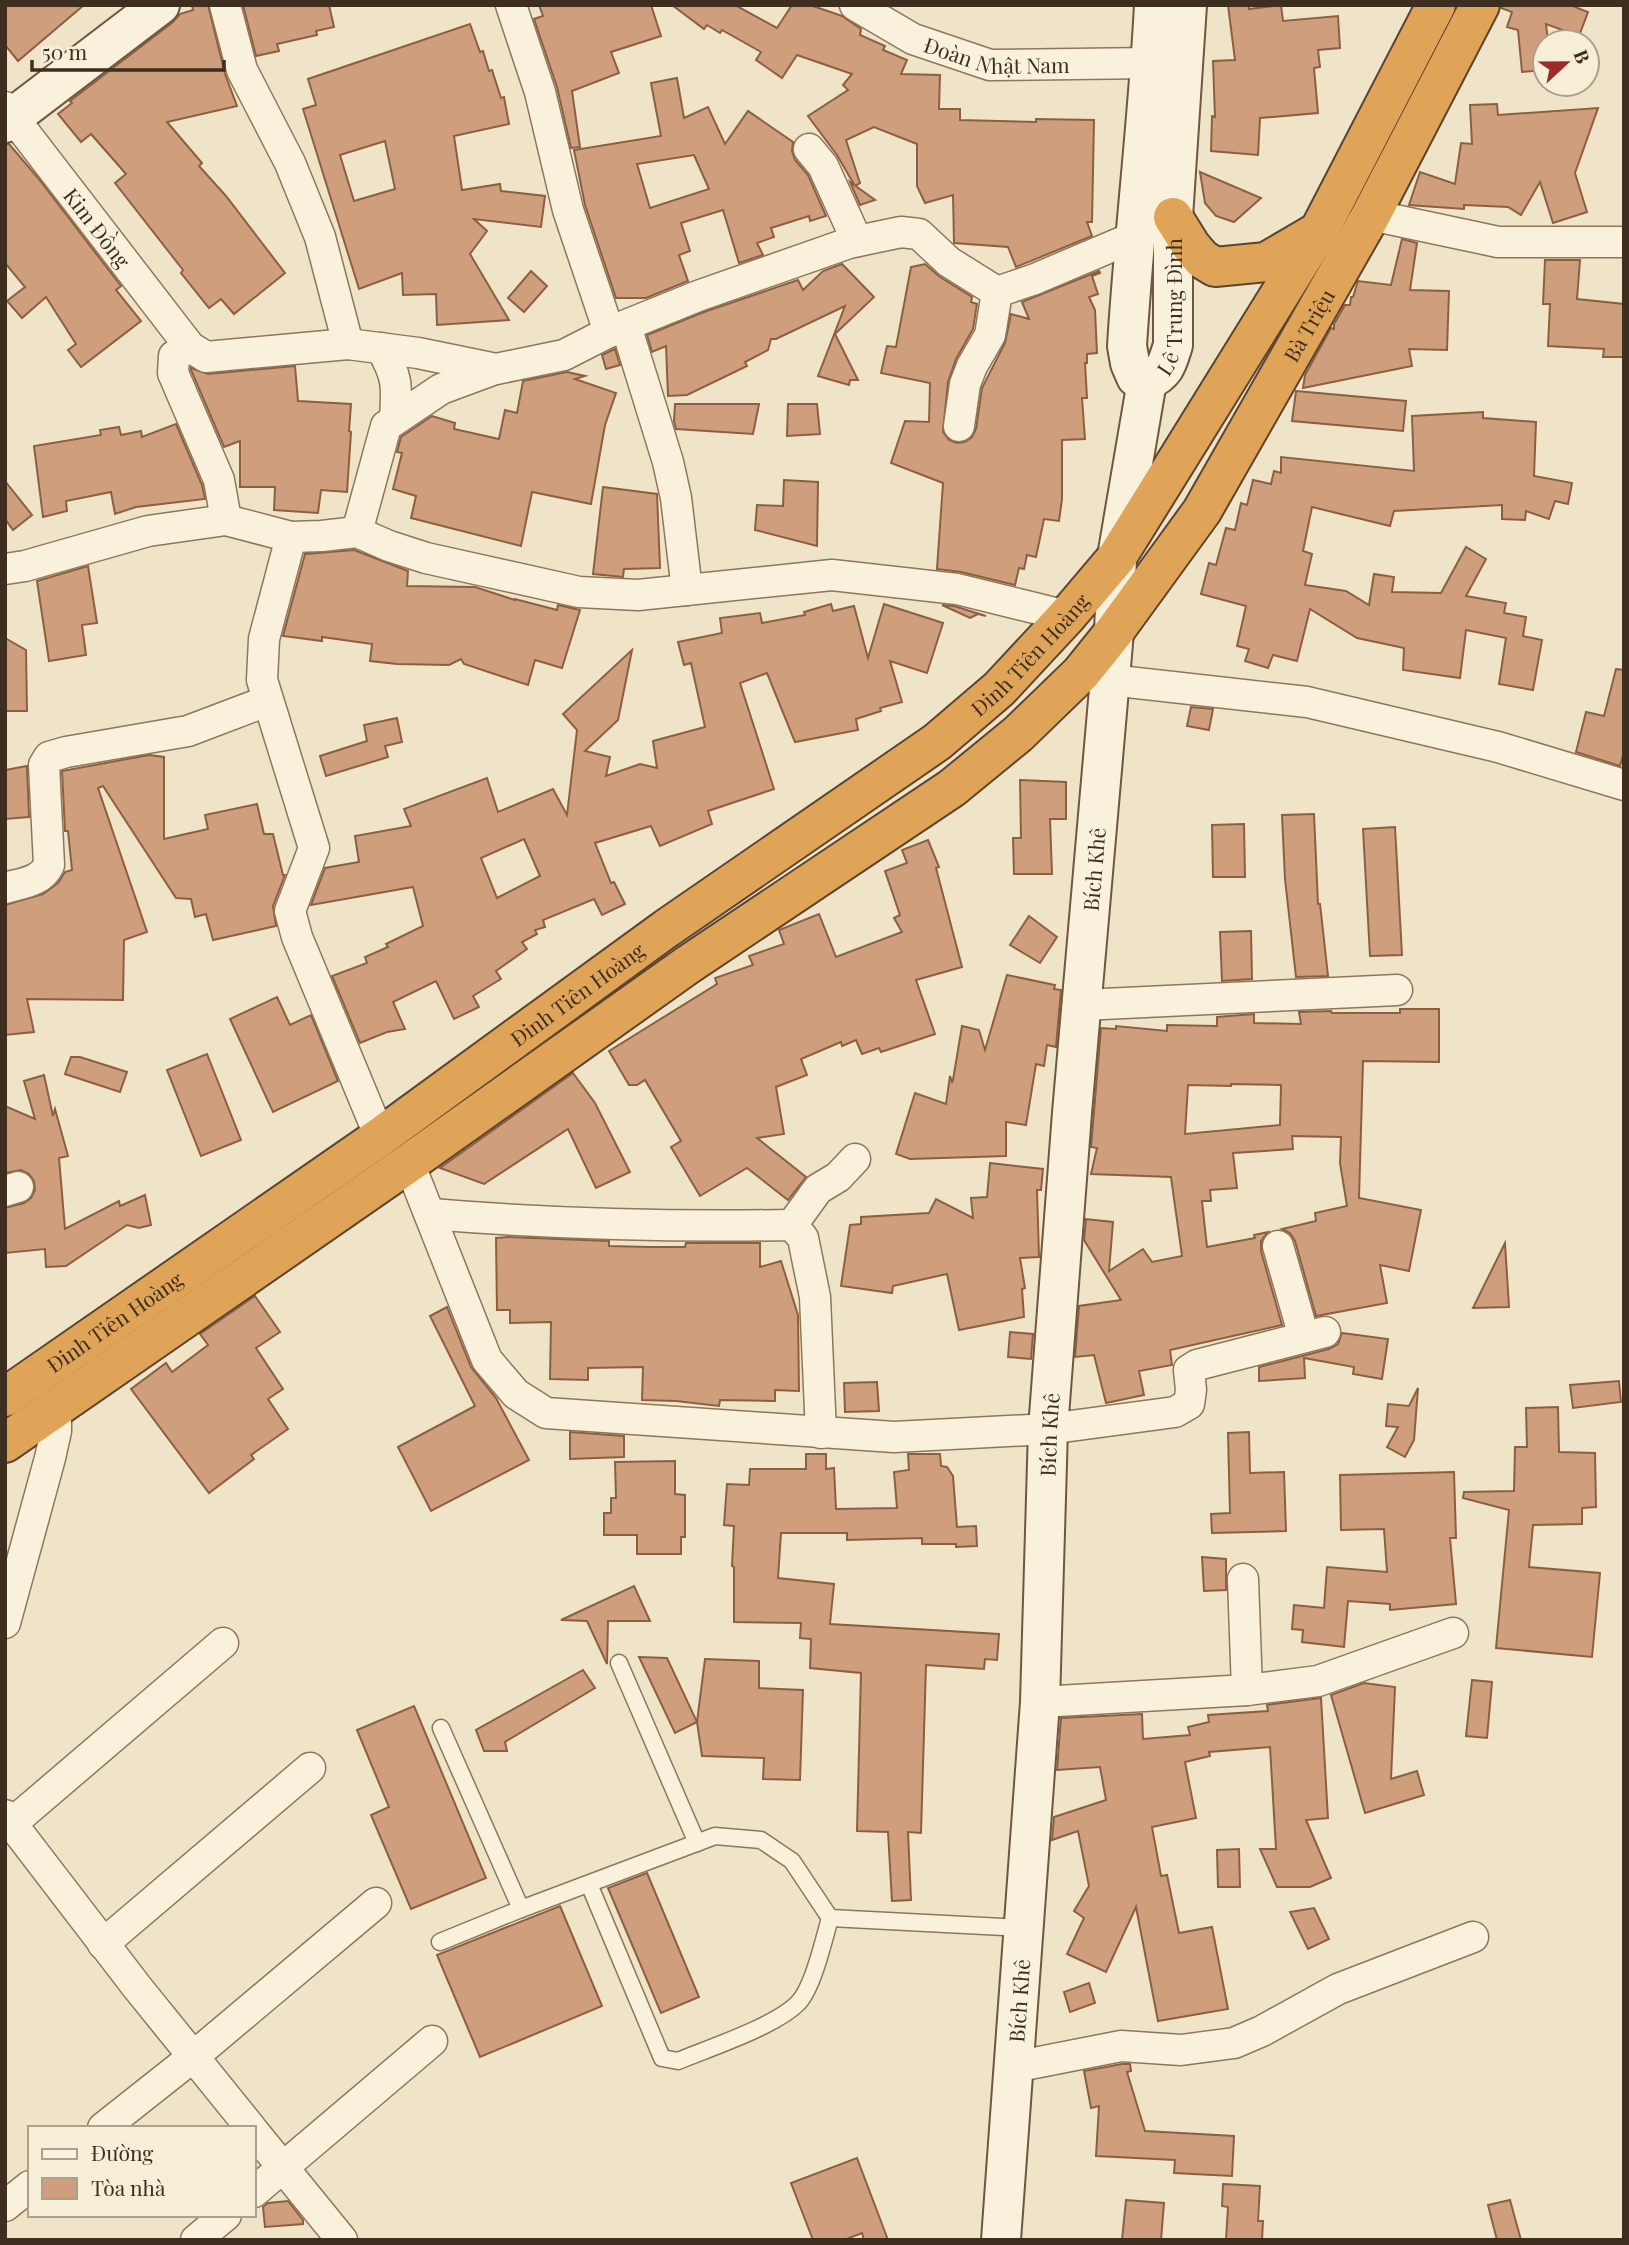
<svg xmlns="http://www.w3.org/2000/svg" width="1629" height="2245" font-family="'Playfair Display',serif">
<rect width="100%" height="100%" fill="#f0e4c8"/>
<g fill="#cf9f7d" stroke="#8d5f41" stroke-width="2" fill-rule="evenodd">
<path d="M5,5H84L18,61L5,45Z"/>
<path d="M192,5H208L225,74L237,106L167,122L202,163L199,166L226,196L285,273L234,314L221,299L209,308L181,273L183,270L115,183L126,174L91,134L81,142L58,114L72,103L70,101L173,22L180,14L193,10Z"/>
<path d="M243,5H329L334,27L316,31L317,35L277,44L279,51L256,56Z"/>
<path d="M539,5H651L661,36L611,52L619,73L572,91L580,147L571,148L557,87L534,19L543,16Z"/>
<path d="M672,5H735L777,28L792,5H810L842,16L861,29L860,35L885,46L883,50L907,60L901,74L940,75L939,109H960V120L1036,122V119L1094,120L1092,222H1087L1092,236L1016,267L1008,247L954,243L953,195L925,203L917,186V144L874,127L846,140L860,183L855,186L837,155L808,116L848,90L843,85L852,74L797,55L782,78L756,60L761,52L722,30L720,33L707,25L704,29Z"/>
<path d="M1228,5H1249V9L1281,5L1283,21L1338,16L1340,48L1318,50L1320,67L1314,68L1318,113L1260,118L1258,155L1211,151L1212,116L1215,117L1213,61L1235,60Z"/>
<path d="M1502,5H1570L1588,12L1579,36L1546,24L1548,42H1545V70L1522,72L1518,30L1507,27L1512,12L1501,8Z"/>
<path d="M470,24L480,52L483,51L489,71L492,70L501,98L504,97L509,124L454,136L462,190L500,184L501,191L545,196L541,227L474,219L487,231L470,254L509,320L437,325L436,294L403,295L402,273L359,289L303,109L316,105L308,79ZM385,141L395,189L354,201L340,155Z"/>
<path d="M677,78L684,118L708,107L725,144L748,111L793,142L792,151L795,160L808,175L826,216L810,221L809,216L771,228L774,237L757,243L763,255L739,263L723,210L681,223L690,251L679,255L688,281L646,298H616L585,205L574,150L661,136L651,83ZM694,155L709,189L650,208L637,164Z"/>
<path d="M1497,104L1498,115L1598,108L1575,173L1587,212L1553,223L1540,182L1521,215L1508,207L1464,205V209L1409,205L1420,172L1455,184L1461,143L1472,144L1470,105Z"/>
<path d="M5,144H9L38,178L121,286L116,290L141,321L81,367L68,350L76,344L46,297L22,318L7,301L25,287L5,263Z"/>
<path d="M1200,172L1261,198L1234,222L1216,216L1205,203Z"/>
<path d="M850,182L875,200L860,205Z"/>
<path d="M1402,239L1417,243L1410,290L1449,291L1447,350L1409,349L1412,366L1303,388L1305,375L1331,328L1334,329V324L1345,305H1350L1351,297H1353L1358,281L1391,285Z"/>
<path d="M1545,260H1580L1577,299L1624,304V357H1603L1604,349L1548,346L1550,304H1543Z"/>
<path d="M842,264L874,297L835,334L858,380H850L849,385L818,376L845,306L776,339H771L768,350L745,362L747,366L687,395L668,396L666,346L652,352L647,335L704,312L798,280L803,290L823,271Z"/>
<path d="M925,264L940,277L972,297L971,302L977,304L973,329L956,359L948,382L943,432L949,440L957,443L965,442L972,437L976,429L982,388L1005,343L1011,314L1029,319L1022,302L1099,271L1100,273L1092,276L1098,294L1089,297L1095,310L1097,353L1087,354V363H1085L1087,398H1082L1085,439L1062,440V499L1059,521L1044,519L1036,557L1027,555L1024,569L1019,568L1015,585L961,572L937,569L943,483L891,463L905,421L929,422L930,383L881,373L887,346L896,347L911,267Z"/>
<path d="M531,271L547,286L524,312L508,298Z"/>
<path d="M615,349L620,365L606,369L602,355Z"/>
<path d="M295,366L298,401L351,404L349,431L351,432L347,492L321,490L318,513L274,510L275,487H240V441L224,447L191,370V368L208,374Z"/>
<path d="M567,372L585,376L575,379L616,393L605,425L591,504L532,492L521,546L411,518L416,496L393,489L402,453L397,452L401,437L432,416L455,423L454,429L499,439L505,410L517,413L523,381Z"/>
<path d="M1296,391L1406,401L1403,431L1292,421Z"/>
<path d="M675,404H759L753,434L676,429L674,421Z"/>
<path d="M788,404H817L820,434L787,436Z"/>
<path d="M1483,412V418L1536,422L1534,476L1572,483L1568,504L1555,501L1549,519L1526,511L1525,520L1502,519V505L1394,511L1390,526L1312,507L1303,551L1312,554L1305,585L1346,591L1369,605L1374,574L1394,577L1392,592L1441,593L1466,547L1486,559L1466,596L1506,603L1504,613L1526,617L1523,636L1542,640L1533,690L1499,684L1506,638L1466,630L1460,678L1403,670L1404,648L1357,638L1310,609L1297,661L1273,655L1268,668L1245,661L1249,649L1237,646L1246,606L1201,594L1209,563L1216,565L1226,528L1235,530L1241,503L1247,505L1253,480L1271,484L1274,471L1281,473V457L1414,471L1412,416Z"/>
<path d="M176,424L202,485L205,499L136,507L115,514L111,492L66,501L67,511L43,517L34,446L101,435L100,430L119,427L121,435L141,431L142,437Z"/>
<path d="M784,480L818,482L817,546L755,530L757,505L783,506Z"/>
<path d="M5,481L32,515L13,530L5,519Z"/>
<path d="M603,487L657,494L660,568L624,569L623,577L593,574Z"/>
<path d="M354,550L408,571L407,586L475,587L515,600V599L557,610L558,605L580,610L562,668L535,660L528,685L464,664L461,659L449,665L397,664L370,661L372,644L322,637V641L283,636L305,554Z"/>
<path d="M88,566L97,623L82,625L86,655L49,661L37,581Z"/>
<path d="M831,604L833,611L854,606L868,658L884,604L943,623L927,673L890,661L902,702L880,708L881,711L856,719L858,730L795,742L767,673L740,683L774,789L708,811L712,824L660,846L651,826L595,843L611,883L614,882L625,904L602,915L594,899L543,920L545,927L535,930L537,934L522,942L527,949L496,971L501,979L473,996L479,1007L454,1019L436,981L393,1002L405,1029L387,1032L360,1043L332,976L367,963L365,957L388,947L386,944L423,926L413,887L311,905L325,868L359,862L355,836L411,826L404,809L487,778L498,812L553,789L567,815L577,730L563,714L632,650L618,720L585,751L610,757L606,776L640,764L657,768L653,741L705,727L691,663L684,665L678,642L722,633L720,618L760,613L762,623L805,615L804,612ZM524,839L540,876L497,898L481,858Z"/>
<path d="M942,605L954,606L986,616L978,614L970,618Z"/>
<path d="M5,638L26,650L27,711H5Z"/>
<path d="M1616,669L1624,670V752L1620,766L1576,752L1586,712L1604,716Z"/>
<path d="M1191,707L1213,709L1209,730L1187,726Z"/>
<path d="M397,718L402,742L385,746L388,757L326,776L320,756L367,741L364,725Z"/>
<path d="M149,755L164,757V839L208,829L205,815L257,804L264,834H273L283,875H285L273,906L276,926L213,940L206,914L195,917L191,899L176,898L103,786L98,788L147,932L124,940L123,1000L27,999L34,1032L5,1035V905L43,894L58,883L65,872L72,870L68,831H65L62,771Z"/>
<path d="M27,766L29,817L5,819V770Z"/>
<path d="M1020,780L1066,782V819H1050L1052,874H1014L1013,838H1021Z"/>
<path d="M1314,814L1318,904H1320L1328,976L1296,977L1285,879L1282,815Z"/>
<path d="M1244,824L1245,877H1213L1212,825Z"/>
<path d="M1395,827L1402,955L1370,956L1363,829Z"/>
<path d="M928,840L939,867L936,868L962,967L916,980L935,1034L881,1052L879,1048L862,1054L856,1040L842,1046L841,1042L801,1059L807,1075L776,1087L784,1134L757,1138L806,1177L788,1200L747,1168L700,1196L671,1147L681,1141L645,1080L637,1085H629L609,1051L717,984L715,978L753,965L749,956L784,944L779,930L819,914L836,957L902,932L894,918L900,915L885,871L907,863L902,850Z"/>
<path d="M1029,916L1057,937L1040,963L1010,945Z"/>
<path d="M1251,931L1252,979L1222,981L1220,932Z"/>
<path d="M1007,975L1055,985L1054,989L1061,990L1056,1047L1047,1045L1044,1066L1036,1064L1026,1125L1006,1122V1156L910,1159L896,1154L915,1093L946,1104L950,1076L952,1082L953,1080L962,1026L979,1030L985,1050Z"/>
<path d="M277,997L290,1025L311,1015L338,1081L273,1112L230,1019Z"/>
<path d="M1400,1009H1439V1062L1363,1061L1359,1198L1421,1210L1409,1271L1380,1265L1387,1303L1316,1316L1295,1241L1290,1233L1282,1229L1316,1221L1315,1213L1347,1206L1340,1163L1341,1137L1292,1136L1293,1149L1233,1153L1237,1188L1210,1190L1211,1201H1202L1207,1247L1255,1238L1254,1235L1268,1232L1261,1241V1251L1282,1325L1170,1350L1172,1365L1139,1371L1144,1395L1106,1403L1094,1355L1075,1357L1079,1306L1121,1300L1084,1240L1086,1219L1113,1222L1109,1271L1143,1249L1152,1262L1182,1256L1171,1177L1091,1174L1097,1148L1091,1147L1101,1028L1116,1029V1026L1167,1031V1025L1217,1026V1017L1254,1014V1023L1301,1024L1299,1012L1331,1011L1332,1013H1400ZM1231,1084L1281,1085L1280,1125L1185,1134L1188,1085L1231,1086Z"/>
<path d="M207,1054L241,1140L201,1156L167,1070Z"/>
<path d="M71,1057H80L127,1072L120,1092L65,1074Z"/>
<path d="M573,1073L595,1103L630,1172L596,1188L568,1129L484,1184L440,1168Z"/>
<path d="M44,1075L53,1116L55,1109L68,1156L59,1158L65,1229L119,1201L120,1206L145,1195L151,1225L139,1228L127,1225L66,1266L46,1267L45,1249L5,1253V1208L24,1203L31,1198L35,1190L34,1181L29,1174L21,1170L5,1173V1106L35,1119L24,1081Z"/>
<path d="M990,1163L1043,1169L1041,1190H1037L1039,1257L1020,1258L1025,1288L1022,1289L1024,1317L959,1330L947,1274L893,1286L892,1293L841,1286L850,1225L861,1224V1217L929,1213L936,1199L973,1218L971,1198L987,1197Z"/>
<path d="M508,1237L609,1241V1246L650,1247H685L686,1243H760V1267L781,1261L798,1315L799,1391L775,1390V1401L720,1400L719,1406L676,1401L642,1400L643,1367L588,1368V1380L550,1379L551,1322L510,1323V1310H497L496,1238Z"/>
<path d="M1505,1243L1509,1307L1473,1308Z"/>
<path d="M255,1296L280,1332L256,1348L283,1389L268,1399L288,1429L251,1455L254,1459L209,1493L131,1389L166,1363L172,1372L208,1345L200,1334Z"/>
<path d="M447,1307L471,1367L496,1398L529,1460L431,1511L398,1447L475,1406L430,1316Z"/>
<path d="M1010,1332L1033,1334L1031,1359L1008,1357Z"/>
<path d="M1342,1333L1388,1339L1382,1379L1353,1374L1354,1367L1304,1358L1305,1378L1259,1381V1367L1329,1349L1338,1344Z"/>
<path d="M1619,1381L1621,1402L1573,1408L1570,1385Z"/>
<path d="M877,1382L879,1411L845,1412L844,1383Z"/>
<path d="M1418,1388L1414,1440L1405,1457L1387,1447L1398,1427L1386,1426L1388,1404L1409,1406Z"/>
<path d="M1558,1407L1559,1452L1595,1453L1596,1507L1582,1508V1524L1533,1525L1529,1567L1600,1573L1592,1657L1496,1648L1509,1510L1463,1498L1464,1492L1514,1491L1515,1447H1527L1526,1408Z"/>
<path d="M570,1432L624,1436V1457L570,1459Z"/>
<path d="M1249,1432L1250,1473L1284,1472L1286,1531L1212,1533L1211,1514L1230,1513L1228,1433Z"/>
<path d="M806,1454H826V1469L834,1468L836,1509L897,1508L894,1472L909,1470L908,1454H940L941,1466L947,1467L953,1476L957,1527L976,1526L977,1546L956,1547V1544H922V1538L847,1540V1533H781L778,1578L834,1584L830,1624L999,1634L997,1660L985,1659L984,1669L926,1665L921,1833L908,1832L911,1900L892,1901L888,1832L857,1831L861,1673L810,1668L811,1639L800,1638L801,1623L734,1622V1567L732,1566L734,1526L724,1525L727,1484L749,1485L750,1469H806Z"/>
<path d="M675,1461V1494L685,1495V1537H681V1554H637V1535H604V1513H611V1498H616L615,1462Z"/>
<path d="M1454,1472L1456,1538H1450L1456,1604L1390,1610V1604L1348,1601L1344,1647L1302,1642L1303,1630L1292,1629L1294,1605L1324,1608L1327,1567L1387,1572L1384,1529L1341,1530L1340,1475Z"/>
<path d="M1202,1557L1226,1559V1590L1204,1591Z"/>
<path d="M634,1586L650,1621H608L607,1664L587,1621L561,1620Z"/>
<path d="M639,1657L667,1658L697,1722L675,1733Z"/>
<path d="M705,1659L759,1661V1688L803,1690L800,1780L763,1779L764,1758L702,1756L697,1722Z"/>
<path d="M583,1670L595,1688L505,1742L507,1751H484L476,1730Z"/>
<path d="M1472,1680L1492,1682L1487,1738L1466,1736Z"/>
<path d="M1364,1683L1395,1687L1391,1779L1417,1771L1424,1795L1365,1813L1331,1695Z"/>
<path d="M1321,1698L1328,1818L1306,1820L1331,1878L1310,1887H1277L1260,1849H1276L1270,1747L1209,1752L1210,1756L1185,1762L1196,1818L1152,1827L1161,1876L1167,1875L1179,1933L1212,1927L1228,2009L1158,2021L1136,1907L1106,1972L1067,1954L1084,1918L1074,1911L1089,1886L1078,1831L1052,1840L1054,1817L1106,1800L1100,1767L1057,1770L1061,1718L1142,1714L1143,1739L1190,1735L1188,1727L1209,1722L1208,1715L1268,1711L1267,1705Z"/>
<path d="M414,1706L486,1878L411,1909L371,1815L389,1807L357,1730Z"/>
<path d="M1239,1849L1240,1887H1218L1217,1850Z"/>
<path d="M647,1873L699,1997L661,2013L608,1888Z"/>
<path d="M560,1906L602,2006L480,2057L437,1955Z"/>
<path d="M1314,1908L1329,1939L1308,1949L1290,1912Z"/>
<path d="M1089,1983L1095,2003L1070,2012L1064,1992Z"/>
<path d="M1122,2064H1130L1131,2071L1127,2072L1145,2131L1234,2136L1232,2176L1174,2173L1175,2160L1096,2156L1099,2106L1091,2108L1084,2071Z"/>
<path d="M857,2158L888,2240H864L862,2233L844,2240H813L791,2183Z"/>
<path d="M1223,2184L1260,2186L1258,2221H1263L1262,2240H1226L1228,2207L1222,2206Z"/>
<path d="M1126,2200L1164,2203L1161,2240H1122Z"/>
<path d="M1510,2200L1521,2240H1497L1488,2205Z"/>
<path d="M288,2201L303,2220V2224L265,2227L263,2207L268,2203Z"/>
</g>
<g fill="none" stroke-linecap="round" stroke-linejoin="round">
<g stroke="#8d765c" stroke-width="19">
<g id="lane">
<path d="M619,1663L697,1843"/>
<path d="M441,1728L521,1909"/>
<path d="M589,1884L662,2058L678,2061C709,2048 776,2026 798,2003C813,1988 824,1939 830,1918"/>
<path d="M440,1942L521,1909L715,1836L761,1840L792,1861L830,1918L1022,1928"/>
</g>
</g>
<g stroke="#8d765c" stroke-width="33">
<g id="street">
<path d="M225,5L242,70L290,163L320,237L348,344"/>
<path d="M511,5L540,92L568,210L609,332"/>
<path id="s1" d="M855,5L913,39L990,65L1151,63"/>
<path id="s2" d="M5,107L190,347L206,357L348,344L418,353L496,369L564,355L609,332L698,296L849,243L901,232L919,234L949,262L997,292L1035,279L1134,237"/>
<path d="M809,149L823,166L857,241"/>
<path d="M1371,215L1498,242H1624"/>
<path d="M626,326L668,462L676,498L687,590"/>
<path d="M190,347L174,356L173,373L219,480L226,520"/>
<path d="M381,348C398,377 397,386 395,419"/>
<path d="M959,426L965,384L972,366L990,335L997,292"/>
<path d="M357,532L386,426L441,389L495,369"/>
<path d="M291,537L264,639L262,680L314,848L290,911L297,937L380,1137"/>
<path d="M5,569L25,566L148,531L226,520L291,537L322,536L357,532L389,546L426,558L579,592L638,595L832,575L957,589L1067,616"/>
<path d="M1110,680L1307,702L1498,747L1624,785"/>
<path d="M5,888C22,883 41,882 49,865L44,765L49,757L66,752L188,731L267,701"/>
<path d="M1082,1005L1397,990"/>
<path d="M409,1163L487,1360L516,1394L546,1413L894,1437L1048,1429L1175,1412L1189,1404L1191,1390L1189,1370L1197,1365L1325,1332"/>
<path d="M5,1191L18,1187"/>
<path d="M431,1214C551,1224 671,1227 792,1225L803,1238L815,1297L821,1433"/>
<path d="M792,1225L818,1189L838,1177L855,1159"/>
<path d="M1278,1246L1304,1337"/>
<path d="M1243,1579L1247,1690"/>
<path d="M5,1623L50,1458L56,1431V1407"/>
<path d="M1040,1702L1247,1690L1318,1681L1453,1633"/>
<path d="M5,1815L137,1987L251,2128"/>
<path d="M11,1824L223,1643"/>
<path d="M103,1944L310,1768"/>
<path d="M1014,2067L1121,2046L1181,2050L1234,2043L1262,2031L1338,1989L1473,1937"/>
<path d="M103,2128L194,2056L376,1903"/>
<path d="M254,2132L342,2240"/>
<path d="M254,2192L432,2041"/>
<path d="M5,2206L30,2186"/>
<path d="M196,2240L226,2215"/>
</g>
</g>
<g stroke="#6f573f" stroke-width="42">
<g id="secondary">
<path id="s3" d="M1154,5C1148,119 1134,232 1127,346L1130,363L1136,377L1147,381C1166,372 1167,364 1173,345V217L1187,5"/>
<path d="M5,123L160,5"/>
<path id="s4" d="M1001,2240L1040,1702L1048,1429L1072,1113L1114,632L1117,557L1147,381"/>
</g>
</g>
<g stroke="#5b4430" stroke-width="42">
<g id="highway">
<path d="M1173,217L1191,246L1202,259L1215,267L1266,262L1314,234"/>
<path id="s5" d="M5,1397L380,1137L667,928L937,742L999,689L1067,616L1117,557L1319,231L1436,5"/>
<path id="s6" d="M5,1443L409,1163L689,964L952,788L1018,734L1081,673L1114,632L1202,511L1371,215L1480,5"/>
</g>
</g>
<use href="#lane" stroke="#faf1dc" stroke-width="16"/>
<use href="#street" stroke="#faf1dc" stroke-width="30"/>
<use href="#secondary" stroke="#faf1dc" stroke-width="38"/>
<use href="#highway" stroke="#e0a458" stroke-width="38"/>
</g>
<g text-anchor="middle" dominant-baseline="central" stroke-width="5" stroke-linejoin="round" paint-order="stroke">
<g font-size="21" fill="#3d2e20" stroke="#f7eed8">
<text stroke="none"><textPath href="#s1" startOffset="154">Đoàn Nhật Nam</textPath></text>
<text stroke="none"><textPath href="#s2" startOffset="152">Kim Đồng</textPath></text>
<text stroke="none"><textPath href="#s3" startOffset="471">Lê Trung Đình</textPath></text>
<text stroke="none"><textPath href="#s6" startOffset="1741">Bà Triệu</textPath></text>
<text stroke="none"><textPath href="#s5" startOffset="1267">Đinh Tiên Hoàng</textPath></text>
<text stroke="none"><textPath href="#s4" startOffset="1374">Bích Khê</textPath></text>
<text stroke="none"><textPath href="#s5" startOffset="700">Đinh Tiên Hoàng</textPath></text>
<text stroke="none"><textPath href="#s5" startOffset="133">Đinh Tiên Hoàng</textPath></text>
<text stroke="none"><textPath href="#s4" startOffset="807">Bích Khê</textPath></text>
<text stroke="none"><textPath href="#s4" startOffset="240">Bích Khê</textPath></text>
</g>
</g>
<rect width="1629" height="2245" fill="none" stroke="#3d2e20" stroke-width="14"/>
<rect x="28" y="2126" width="228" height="91" fill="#f7eed8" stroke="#ada18e" stroke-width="2"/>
<rect x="42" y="2149" width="35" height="10" fill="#faf1dc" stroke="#ada18e" stroke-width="2"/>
<text x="91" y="2161" font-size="21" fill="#3d2e20">Đường</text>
<rect x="42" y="2178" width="35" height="21" fill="#cf9f7d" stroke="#ada18e" stroke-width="2"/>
<text x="91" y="2196" font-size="21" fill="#3d2e20">Tòa nhà</text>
<g transform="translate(1566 63) rotate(68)"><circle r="33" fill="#f7eed8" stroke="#ada18e" stroke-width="2"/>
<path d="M0-5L12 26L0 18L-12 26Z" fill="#9e2a2b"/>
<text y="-10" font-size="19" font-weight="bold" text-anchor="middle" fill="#3d2e20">B</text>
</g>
<path d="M32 60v10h192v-10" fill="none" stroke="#3d2e20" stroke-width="3.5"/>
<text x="42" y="60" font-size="21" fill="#3d2e20" stroke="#f7eed8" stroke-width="5" paint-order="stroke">50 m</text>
</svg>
